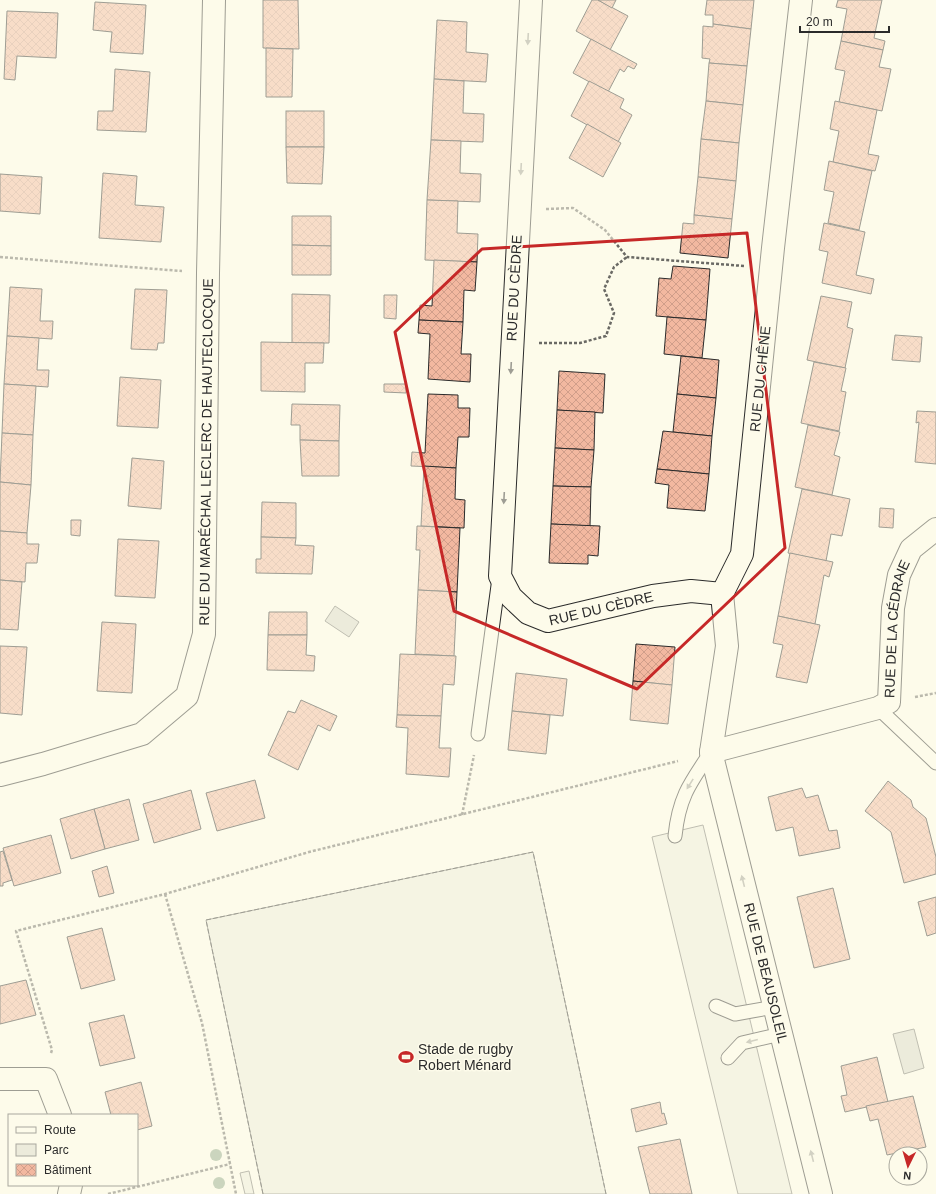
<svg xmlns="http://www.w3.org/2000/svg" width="936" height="1194" font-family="Helvetica,sans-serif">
<defs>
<pattern id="building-cross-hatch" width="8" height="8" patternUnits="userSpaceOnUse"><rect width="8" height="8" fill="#f2b8a0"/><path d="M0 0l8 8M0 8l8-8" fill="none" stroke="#d09e8a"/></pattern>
</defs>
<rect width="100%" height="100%" fill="#fdfbea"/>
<g fill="#ecebdb" stroke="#74746e">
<path d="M533,852L606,1194H263L206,920Z"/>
<path d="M249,1171L254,1194H245L240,1173Z"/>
</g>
<path fill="#eceadb" stroke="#74746e" d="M703,825L792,1194H738L652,837Z"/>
<g fill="#d8d7c9" stroke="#74746e">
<path d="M335,606L359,622L349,637L325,621Z"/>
<path d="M914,1029L924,1068L904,1074L893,1034Z"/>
</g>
<g fill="url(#building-cross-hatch)" stroke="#2b2b2b">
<path d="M263,0H298L299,49L263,48Z"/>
<path d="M592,0H598L628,16L610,50L576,31Z"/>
<path d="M598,0H616L612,8Z"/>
<path d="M707,0H754L751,29L713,24V15H705Z"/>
<path d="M838,0H882L874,38L885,41L883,50L841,41L847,9L836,7Z"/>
<path d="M95,2L146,5L143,54L110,52L112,32L93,30Z"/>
<path d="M7,11L58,13L56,58L17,56L15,80L4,79Z"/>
<path d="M437,20L467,22L466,52L488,54L486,82L434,79Z"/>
<path d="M713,24L751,29L747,66L709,63L710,59L702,58L703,26L713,27Z"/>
<path d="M591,39L637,64L634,69L628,66L624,72L620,69L608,92L573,73Z"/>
<path d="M841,41L883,50L879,67L891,69L882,111L839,102L845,71L835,69Z"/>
<path d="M266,48L293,49L292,97H266Z"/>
<path d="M709,63L747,66L743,105L706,101Z"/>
<path d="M115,69L150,72L146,132L97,130L98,111H113Z"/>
<path d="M434,79L464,81L463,113L484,114L483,142L431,140Z"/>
<path d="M589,81L624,99L620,108L632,115L618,142L571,116Z"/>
<path d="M706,101L743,105L739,143L701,139Z"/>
<path d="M835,101L877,110L868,154L879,156L875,171L833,162L839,131L830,129Z"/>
<rect x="286" y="111" width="38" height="36"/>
<path d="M587,124L621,143L603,177L569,158Z"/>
<path d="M701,139L739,143L736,181L698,177Z"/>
<path d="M431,140L461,141L460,173L481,174L480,202L427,200Z"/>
<path d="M286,147H324L322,184L287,183Z"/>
<path d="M829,161L872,171L859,230L828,223L834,192L824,190Z"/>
<path d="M103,173L137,176L135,205L164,207L161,242L99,238Z"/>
<path d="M0,174L42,177L40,214L0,211Z"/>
<path d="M698,177L736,181L732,219L694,215Z"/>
<path d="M427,200L458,201L457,233L478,234L477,262L425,260Z"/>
<path d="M694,215L732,219L728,258L680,253L683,223L694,224Z"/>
<path d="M292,216H331V246L292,245Z"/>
<path d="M824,223L865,232L856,275L874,279L871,294L822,283L828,252L819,250Z"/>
<path d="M292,245L331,246V275H292Z"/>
<path d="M434,260L477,262L475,291L464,290L463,322L419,320L420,305L432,306Z"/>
<path d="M673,266L710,269L706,320L656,316L659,278L671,279Z"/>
<path d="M10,287L42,289L40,321H53L52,339L7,336Z"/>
<path d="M135,289L167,290L164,343H158L157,350L131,349Z"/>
<path d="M292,294L330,295L329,343H292Z"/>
<path d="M384,295H397L396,319L384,318Z"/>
<path d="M821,296L852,302L847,327L853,329L845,368L807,360Z"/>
<path d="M667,317L706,320L702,358L664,354Z"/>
<path d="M419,320L463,322L461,354H471L470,382L428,379L430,334L418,333Z"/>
<path d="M895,335L922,337L920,362L892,360Z"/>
<path d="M7,336L39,338L37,370H49L48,387L4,384Z"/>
<path d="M261,342L324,343L323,363H305V392L261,391Z"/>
<path d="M681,356L719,360L716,398L677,394Z"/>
<path d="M814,362L846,368L841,391L846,392L839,431L801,423Z"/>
<path d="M559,371L605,374L603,413L557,410Z"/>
<path d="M120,377L161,380L158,428L117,426Z"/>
<path d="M4,384L36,386L33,435L2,433Z"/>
<path d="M384,384H406V393L384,392Z"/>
<path d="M428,394L458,395V408H470L469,437H458L456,468L411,466L412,452L425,453Z"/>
<path d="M677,394L716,398L712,436L673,432Z"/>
<path d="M292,404L340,405L339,441L300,440V425H291Z"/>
<path d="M557,410L595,412L594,450L555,448Z"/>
<path d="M917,411L936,412V464L915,462L919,422L916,423Z"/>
<path d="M808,425L840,432L834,455L840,457L832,495L795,487Z"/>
<path d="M663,431L712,436L709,474L657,469Z"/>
<path d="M2,433L33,435L31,485L0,482Z"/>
<path d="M300,440L339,441V476H302Z"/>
<path d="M555,448L594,450L591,487L553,486Z"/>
<path d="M132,458L164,461L161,509L128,506Z"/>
<path d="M424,466L456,468L455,499L465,500L464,528L421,526Z"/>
<path d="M657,469L709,474L705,511L667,508L669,485L655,483Z"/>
<path d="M0,482L31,485L27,533L0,531Z"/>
<path d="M553,486L591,487L590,526L551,524Z"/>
<path d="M802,489L850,499L842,536L831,534L826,561L788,553Z"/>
<path d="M262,502L296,503V538L261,537Z"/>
<path d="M880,508L894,509L893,528L879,527Z"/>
<path d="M71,520H81L80,536L71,535Z"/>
<path d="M551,524L600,526L598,556L588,555V564L549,563Z"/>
<path d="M417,526L460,528L457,592L418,590L420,550H416Z"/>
<path d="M0,531L27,533V544H39L37,563H26L25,582L0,580Z"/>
<path d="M261,537L296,538L295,545L314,546L312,574L256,573V559H261Z"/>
<path d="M118,539L159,541L155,598L115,596Z"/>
<path d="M790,553L833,562L829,577L824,575L815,624L778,616Z"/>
<path d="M0,580L22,582L18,630L0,629Z"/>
<path d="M418,590L457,592L454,656L415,654Z"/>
<path d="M269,612H307V635H268Z"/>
<path d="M778,616L820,625L807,683L776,677L783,645L773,643Z"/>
<path d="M102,622L136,624L132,693L97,691Z"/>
<path d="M268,635H307L306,655L315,656L314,671L267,670Z"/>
<path d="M636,644L675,647L672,685L633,681Z"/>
<path d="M0,646L27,647L22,715L0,713Z"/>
<path d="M400,654L456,656L454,685L443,684L441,716L397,715Z"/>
<path d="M516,673L567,679L563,716L512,711Z"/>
<path d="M633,681L672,685L668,724L630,720Z"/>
<path d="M301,700L337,716L330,731L318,725L298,770L268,755L288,711L295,713Z"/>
<path d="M512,711L550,715L546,754L508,750Z"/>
<path d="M397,715L441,716L439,748H451L449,777L406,774L408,728L396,727Z"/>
<path d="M255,780L265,818L217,831L206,793Z"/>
<path d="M888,781L911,800L913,807L926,818L936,857V874L904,883L891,832L865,811Z"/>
<path d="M802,788L806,798L818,795L829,831L837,830L840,848L799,856L793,827L776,831L768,797Z"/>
<path d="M191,790L201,829L154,843L143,804Z"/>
<path d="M129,799L139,840L105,849L94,809Z"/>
<path d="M94,809L105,849L71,859L60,819Z"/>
<path d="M51,835L61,873L14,886L3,848Z"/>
<path d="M3,851L12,880L3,883V886H0V852Z"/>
<path d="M107,866L114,893L99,897L92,871Z"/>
<path d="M833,888L850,959L814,968L797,897Z"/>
<path d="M936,897V933L927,936L918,902Z"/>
<path d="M102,928L115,980L81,989L67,937Z"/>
<path d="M26,980L36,1015L0,1024V986Z"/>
<path d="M124,1015L135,1058L100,1066L89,1023Z"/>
<path d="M877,1057L888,1102L845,1112L841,1096L847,1095L841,1066Z"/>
<path d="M141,1082L152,1126L137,1130V1115H111L105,1092Z"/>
<path d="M913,1096L926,1147L887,1155L878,1119L870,1121L866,1106Z"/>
<path d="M660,1102L662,1114L664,1113L667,1124L636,1132L631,1109Z"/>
<path d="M680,1139L692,1194H650L638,1147Z"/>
</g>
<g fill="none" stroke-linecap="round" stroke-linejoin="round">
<g stroke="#2b2b2b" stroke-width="15">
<g id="lane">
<path d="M878,708L936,763"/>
<path d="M478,734L499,578"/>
<path d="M675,836C679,797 690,783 711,752"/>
<path d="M716,1006L735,1014L774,1007"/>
<path d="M728,1058L742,1043L781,1034"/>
</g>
</g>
<g stroke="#2b2b2b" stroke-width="24">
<g id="street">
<path id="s1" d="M531,0L500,576L511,597L528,613L548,621L653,596L691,591L722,594"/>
<path id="s2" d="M801,0L773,248L742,554L722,594L727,646L711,752L821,1194"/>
<path id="s3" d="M711,752L878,708L889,702L893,608L899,575L911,549L936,529"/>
<path id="s4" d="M0,775L43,764L142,734L187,696L204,634L208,273L214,0"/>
<path d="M0,1079H46L60,1115"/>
<path d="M69,1194L71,1185"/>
</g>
</g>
<g stroke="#6a6964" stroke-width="2.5" stroke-dasharray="3 2" stroke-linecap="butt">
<path d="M546,209L573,208L605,230L627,257L744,266"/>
<path d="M0,257L182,271"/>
<path d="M539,343H580L606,336L614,313L604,289L614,267L627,257"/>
<path d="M915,697L936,693"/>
<path d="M462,815L474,755"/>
<path d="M165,894L202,1023L236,1194"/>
<path d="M51,1053L52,1050L16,931L165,894L309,852L678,761"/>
<path d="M108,1194L230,1164"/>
</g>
<use href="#lane" stroke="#fdfbea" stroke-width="13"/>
<use href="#street" stroke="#fdfbea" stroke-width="22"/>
<path stroke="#2b2b2b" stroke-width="1" stroke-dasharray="5 2" stroke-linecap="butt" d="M263,1194L206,920L533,852L606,1194"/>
</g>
<g fill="#8ea78a">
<circle cx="216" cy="1155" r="6"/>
<circle cx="219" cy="1183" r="6"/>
</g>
<defs><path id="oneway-solid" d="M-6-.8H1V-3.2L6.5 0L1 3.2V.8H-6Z"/></defs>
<g fill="#9e9d94">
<use href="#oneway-solid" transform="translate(528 39) rotate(93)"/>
<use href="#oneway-solid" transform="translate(521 169) rotate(93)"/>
<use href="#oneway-solid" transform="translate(511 368) rotate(93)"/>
<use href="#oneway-solid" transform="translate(504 498) rotate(93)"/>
<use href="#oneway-solid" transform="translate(690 784) rotate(122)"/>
<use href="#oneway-solid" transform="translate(743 881) rotate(-104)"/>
<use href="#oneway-solid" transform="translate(752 1041) rotate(166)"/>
<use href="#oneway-solid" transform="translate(812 1156) rotate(-104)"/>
</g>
<path d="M0 0H936V1194H0ZM747,233L785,548L637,689L454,611L395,332L482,249Z" fill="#fdfbea" fill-opacity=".55" fill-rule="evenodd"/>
<path fill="none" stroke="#c62828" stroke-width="3" stroke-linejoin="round" d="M747,233L785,548L637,689L454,611L395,332L482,249Z"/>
<defs>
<g id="stadium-bare" transform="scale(1.2)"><path d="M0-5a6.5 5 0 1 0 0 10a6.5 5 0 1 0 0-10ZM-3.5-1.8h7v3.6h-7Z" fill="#c62828" stroke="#fdfbea" stroke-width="2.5" paint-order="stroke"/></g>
</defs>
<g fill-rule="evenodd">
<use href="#stadium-bare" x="406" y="1057"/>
</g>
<g text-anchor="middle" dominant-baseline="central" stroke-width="3" stroke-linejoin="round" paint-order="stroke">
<g font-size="14" fill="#2b2b2b" stroke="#fdfbea">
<text transform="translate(514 288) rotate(-87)">RUE DU CÈDRE</text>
<text transform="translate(760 379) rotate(-84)">RUE DU CHÊNE</text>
<text stroke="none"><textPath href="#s4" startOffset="453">RUE DU MARÉCHAL LECLERC DE HAUTECLOCQUE</textPath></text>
<text stroke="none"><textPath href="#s1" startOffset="700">RUE DU CÈDRE</textPath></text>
<text stroke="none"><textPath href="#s3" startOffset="259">RUE DE LA CÉDRAIE</textPath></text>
<text stroke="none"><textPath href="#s2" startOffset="989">RUE DE BEAUSOLEIL</textPath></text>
</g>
<g font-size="14" fill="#2b2b2b" stroke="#fdfbea" text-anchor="start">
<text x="418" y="1049">Stade de rugby<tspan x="418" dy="16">Robert Ménard</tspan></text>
</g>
</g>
<rect x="8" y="1114" width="130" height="72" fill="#fdfbea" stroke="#a9a89e"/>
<rect x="16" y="1127" width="20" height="6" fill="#fdfbea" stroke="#a9a89e"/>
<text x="44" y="1134" font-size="12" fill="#2b2b2b">Route</text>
<rect x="16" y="1144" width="20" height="12" fill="#ecebdb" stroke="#a9a89e"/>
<text x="44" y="1154" font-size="12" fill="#2b2b2b">Parc</text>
<rect x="16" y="1164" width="20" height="12" fill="url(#building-cross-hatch)" stroke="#a9a89e"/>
<text x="44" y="1174" font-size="12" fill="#2b2b2b">Bâtiment</text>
<g transform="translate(908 1166) rotate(185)"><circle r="19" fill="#fdfbea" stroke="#a9a89e"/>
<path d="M0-3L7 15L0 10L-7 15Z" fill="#c62828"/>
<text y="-6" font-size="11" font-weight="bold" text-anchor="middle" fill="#2b2b2b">N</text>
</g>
<path d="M800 26v6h89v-6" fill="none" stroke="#2b2b2b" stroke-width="2"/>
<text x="806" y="26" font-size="12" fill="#2b2b2b" stroke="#fdfbea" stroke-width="3" paint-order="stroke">20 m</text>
</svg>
